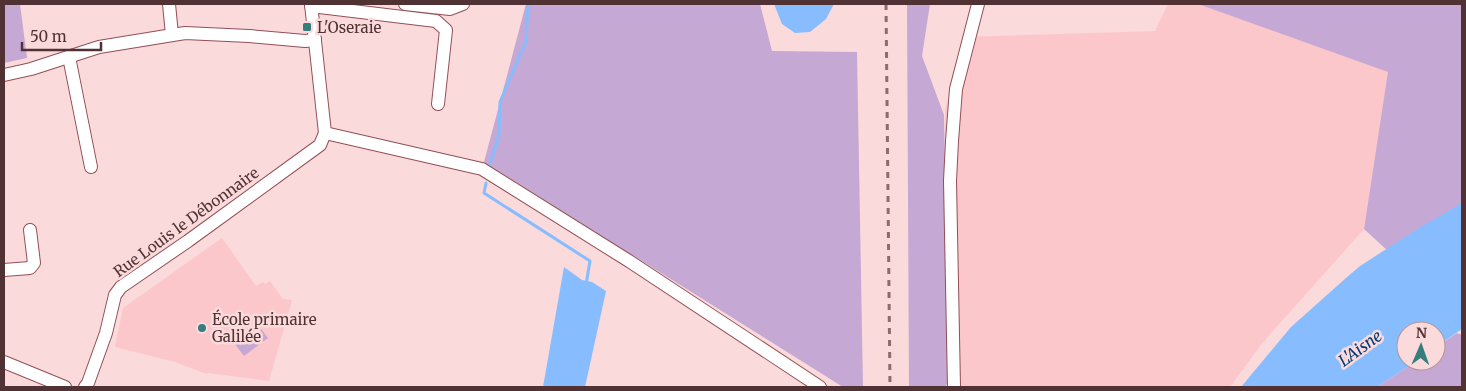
<svg xmlns="http://www.w3.org/2000/svg" width="1466" height="391" font-family="Merriweather,serif">
<rect width="100%" height="100%" fill="#fadadb"/>
<g fill="#fcc7cb">
<path d="M1168,4H1198L1389,72L1364,229L1263,342L1230,387H949L945,222V110L964,37L1155,31Z"/>
<path d="M222,238L256,286L263,282L265,284L270,281L283,299L292,300L269,381L208,373L207,374L175,362L115,347L123,308Z"/>
</g>
<g fill="#c5a8d4">
<path d="M4,4H20L27,58L4,63Z"/>
<path d="M526,4H760L772,51L857,52L863,387H843L484,162Z"/>
<path d="M907,4H930L922,56L944,115L949,381L945,387H909Z"/>
<path d="M1198,4H1462V319L1364,229L1388,72Z"/>
<path d="M258,325L268,338L244,356L234,343Z"/>
<path d="M1457,333L1462,335V387H1377L1416,361H1436V347Z"/>
</g>
<g fill="#87bdff">
<path d="M774,4H834L826,19L810,32L795,33L782,24Z"/>
<path d="M1462,203V329L1436,347V331H1406V361H1416L1377,387H1241L1291,327L1346,278L1360,266L1419,228Z"/>
<path d="M564,267L582,280L592,282L606,291L585,387H543Z"/>
</g>
<g fill="none" stroke-linecap="round" stroke-linejoin="round">
<g stroke="#87bdff" stroke-width="3">
<path d="M490,164L499,135L500,102L526,41L528,4"/>
<path d="M486,183L484,193L590,261L586,285"/>
</g>
<g stroke="#924f56" stroke-width="14">
<g id="minor">
<path d="M169,4L172,35"/>
<path d="M311,4L325,133"/>
<path d="M405,4L450,9L463,4"/>
<path d="M311,6L436,21L446,30L438,104"/>
<path d="M69,57L91,167"/>
<path d="M4,75L31,69L99,47L185,33L249,36L305,41L315,40"/>
<path d="M325,133L482,169L629,261L820,387"/>
<path d="M4,270L30,268L34,263L30,230"/>
<path d="M4,362L65,387"/>
<path d="M85,387L88,383L106,333L115,295L121,287L188,241L320,145L325,133"/>
<path d="M954,387L950,181L952,141L956,89L978,4"/>
</g>
</g>
<use href="#minor" stroke="#fff" stroke-width="12"/>
<path stroke="#8c6c6e" stroke-width="3" stroke-dasharray="6 6" stroke-linecap="butt" d="M886,4L890,387"/>
</g>
<g fill="#357e7d" stroke="#fadadb" stroke-width="2">
<rect x="302" y="22" width="10" height="10" rx="2.5"/>
<circle cx="202" cy="328" r="5"/>
</g>
<g text-anchor="middle" dominant-baseline="central" stroke-width="5" stroke-linejoin="round" paint-order="stroke">
<g font-size="15" fill="#513234" stroke="#fadadb" text-anchor="start">
<text x="317" y="27">L'Oseraie</text>
<text x="212" y="319">École primaire<tspan x="212" dy="17">Galilée</tspan></text>
</g>
<g font-size="15" fill="#513234" stroke="#fadadb">
<text transform="translate(186 222) rotate(-36)">Rue Louis le Débonnaire</text>
</g>
<g font-size="16" font-style="italic" fill="#013b75" stroke="#fadadb">
<text transform="translate(1360 348) rotate(-36)">L'Aisne</text>
</g>
</g>
<rect width="1466" height="391" fill="none" stroke="#513234" stroke-width="10"/>
<g transform="translate(1421 346) rotate(2)"><circle r="24" fill="#fadadb" stroke="#b69798"/>
<path d="M0-4L9 19L0 12L-9 19Z" fill="#357e7d"/>
<text y="-8" font-size="14" font-weight="bold" text-anchor="middle" fill="#513234">N</text>
</g>
<path d="M22 42v8h79v-8" fill="none" stroke="#513234" stroke-width="2.5"/>
<text x="30" y="42" font-size="15" fill="#513234" stroke="#fadadb" stroke-width="4" paint-order="stroke">50 m</text>
</svg>
